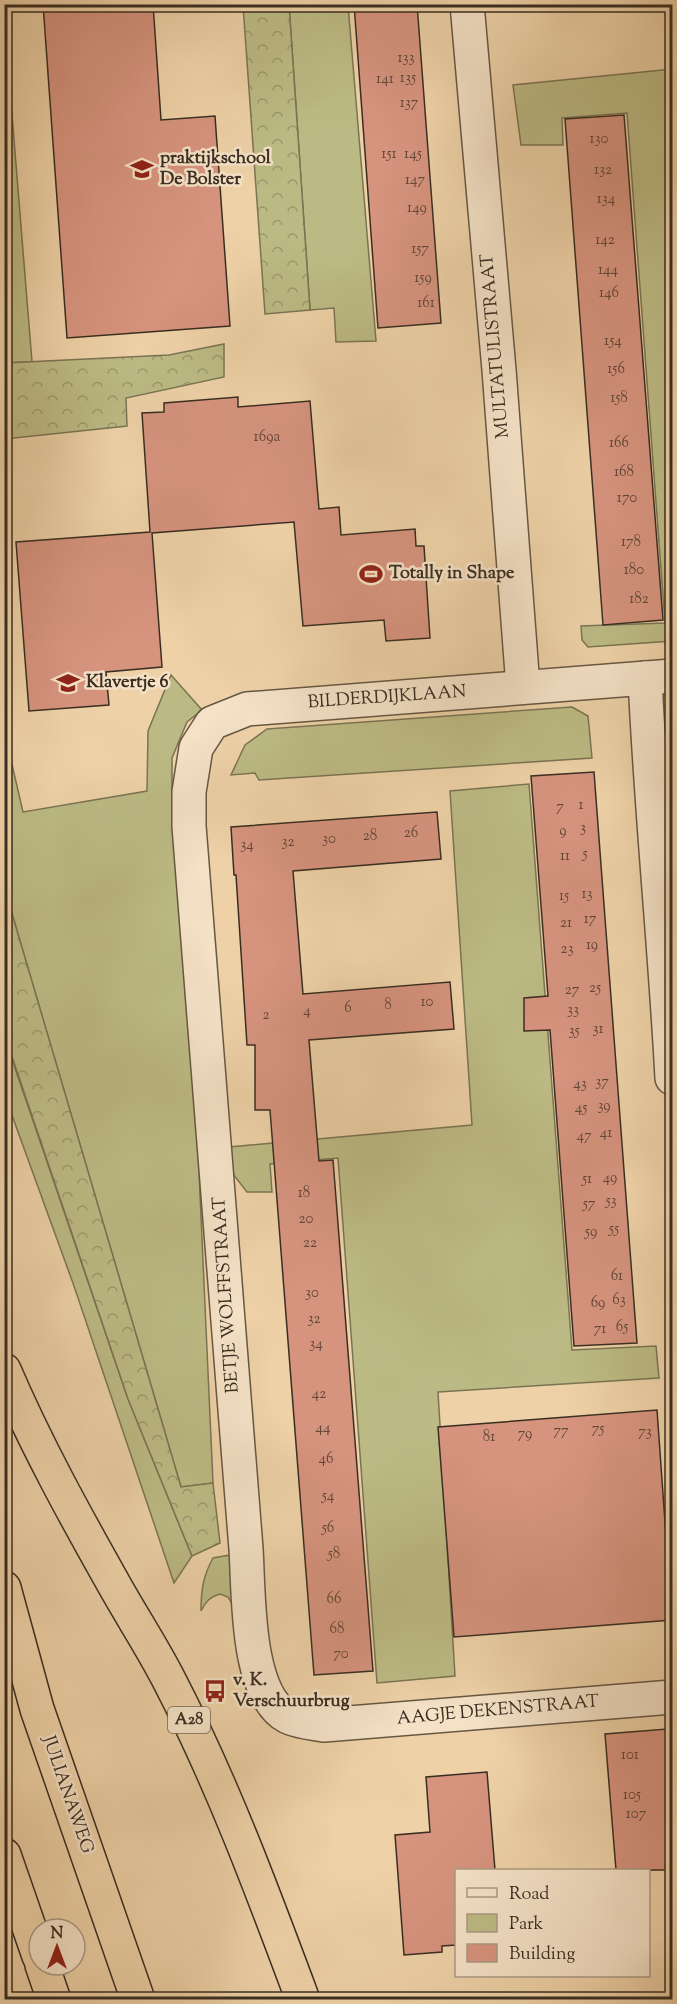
<svg xmlns="http://www.w3.org/2000/svg" width="677" height="2004" font-family="'Sorts Mill Goudy',serif">
<defs>
<pattern id="forest-crowns" width="20" height="18" patternUnits="userSpaceOnUse" patternTransform="scale(1.5)"><rect width="20" height="18" fill="#bcba84"/><path d="M2 6a3 3 0 1 1 6 0M12 15a3 3 0 1 1 6 0" fill="none" stroke="#9a986c"/></pattern>
</defs>
<rect width="100%" height="100%" fill="#eed1a7"/>
<filter id="stains"><feTurbulence type="fractalNoise" baseFrequency=".00333" numOctaves="4"/><feColorMatrix values="0 0 0 0 .2 0 0 0 0 .09 0 0 0 0 .02 0 0 0 .5 -.17"/></filter>
<radialGradient id="worn" r=".72"><stop offset=".6" stop-color="#630" stop-opacity="0"/><stop offset="1" stop-color="#630" stop-opacity=".3"/></radialGradient>
<g fill="#bcba84" stroke="#7b7453" stroke-width="1.5">
<path d="M289,5H348L376,341L336,342L334,308L310,310Z"/>
<path d="M4,16L32,362L5,363H4Z"/>
<path d="M672,69V641L588,647L582,640L581,626L665,623L627,113L562,118L563,145H521L513,85Z"/>
<path d="M171,675L202,710L187,722L172,758V791L198,1150L213,1483L181,1487L5,890L4,730L23,812L147,791L148,731Z"/>
<path d="M572,707L588,716L592,758L259,780L255,773L231,775L245,745L267,729Z"/>
<path d="M529,784L572,1350L656,1346L659,1378L438,1392L455,1676L377,1683L338,1158L270,1164L272,1192H247L233,1174L229,1147L472,1125L450,791Z"/>
<path d="M4,1036L128,1399L192,1556L174,1583L74,1286L5,1096Z"/>
<path d="M230,1555L233,1605L228,1597L220,1594C210,1597 205,1602 201,1611C201,1591 203,1576 213,1558Z"/>
</g>
<g fill="url(#forest-crowns)" stroke="#7b7453" stroke-width="1.5">
<path d="M243,5H289L310,310L265,314Z"/>
<path d="M224,344V377L126,398L127,426L5,439V363L169,355Z"/>
<path d="M5,890L181,1487L213,1483L220,1543L192,1556L128,1399L5,1036Z"/>
</g>
<g fill="#d6937e" stroke="#3a2e22" stroke-width="1.5">
<path d="M43,4H153L161,120L215,116L230,326L67,338Z"/>
<path d="M354,4H417L441,323L378,328Z"/>
<path d="M624,115L663,620L603,625L565,119Z"/>
<path d="M238,397V407L310,401L319,509L339,507L341,535L415,529L416,546H424L430,638L386,641L384,620L303,626L294,522L152,533L162,667L106,672L109,705L29,711L16,542L150,532L142,413L164,412V403Z"/>
<path d="M594,772L637,1343L574,1346L550,1030L524,1031V998L548,996L531,776Z"/>
<path d="M437,812L441,859L293,871L303,994L450,982L454,1029L309,1040L319,1161L333,1160L373,1671L314,1675L270,1110H255V1045H247L236,875H234L231,827Z"/>
<path d="M657,1410L672,1620L454,1637L438,1427Z"/>
<path d="M667,1729L672,1798V1870H616L605,1734Z"/>
<path d="M487,1772L495,1870H456V1945L442,1946V1952L404,1955L395,1835L430,1832L426,1777Z"/>
</g>
<g fill="none" stroke-linecap="round" stroke-linejoin="round">
<g stroke="#675743" stroke-width="36">
<g id="minor">
<path d="M467,4L499,370L523,687"/>
<path d="M672,676L247,709L212,723L196,748L189,792V826L246,1549C249,1591 245,1694 288,1717C298,1722 313,1723 324,1725L672,1697"/>
<path d="M645,678C651,811 665,944 672,1078"/>
</g>
</g>
<g stroke="#3a2e22" stroke-width="36">
<g id="trunk">
<path d="M4,1370C36,1445 76,1517 116,1588C133,1618 152,1647 168,1678C222,1782 262,1890 303,2000"/>
<path d="M4,1588L37,1709L138,2000"/>
<path d="M4,1855L39,1956"/>
<path d="M42,1965L54,2000"/>
</g>
</g>
<use href="#minor" stroke="#f4e1c6" stroke-width="33"/>
<use href="#trunk" stroke="#eed1a7" stroke-width="33"/>
</g>
<defs>
<g id="school-bare" transform="scale(1.8)"><path d="M0-5L7-2L0 1L-7-2ZM-4 1L0 2.5L4 1V4Q0 6-4 4Z" fill="#8f2418" stroke="#f4e1c6" stroke-width="2.5" paint-order="stroke"/></g>
<g id="stadium-bare" transform="scale(1.8)"><path d="M0-5a6.5 5 0 1 0 0 10a6.5 5 0 1 0 0-10ZM-3.5-1.8h7v3.6h-7Z" fill="#8f2418" stroke="#f4e1c6" stroke-width="2.5" paint-order="stroke"/></g>
<g id="bus-bare" transform="scale(1.8)"><path d="M-5-6H5V4H4V6H2V4H-2V6H-4V4H-5ZM-3.5-4V0h7V-4ZM-3.5 1.2v1.5H-2V1.2ZM2 1.2v1.5H3.5V1.2Z" fill="#8f2418" stroke="#f4e1c6" stroke-width="2.5" paint-order="stroke"/></g>
</defs>
<g fill-rule="evenodd">
<use href="#school-bare" x="142" y="169"/>
<use href="#stadium-bare" x="371" y="574"/>
<use href="#school-bare" x="68" y="683"/>
<use href="#bus-bare" x="215" y="1691"/>
</g>
<g text-anchor="middle" dominant-baseline="central" stroke-width="5" stroke-linejoin="round" paint-order="stroke">
<g font-size="15" fill="#614739">
<text x="406" y="58">133</text>
<text x="408" y="78">135</text>
<text x="385" y="79">141</text>
<text x="409" y="103">137</text>
<text x="599" y="139">130</text>
<text x="389" y="154">151</text>
<text x="413" y="154">145</text>
<text x="603" y="170">132</text>
<text x="415" y="180">147</text>
<text x="606" y="199">134</text>
<text x="417" y="208">149</text>
<text x="605" y="240">142</text>
<text x="420" y="249">157</text>
<text x="608" y="270">144</text>
<text x="423" y="278">159</text>
<text x="609" y="293">146</text>
<text x="426" y="303">161</text>
<text x="613" y="341">154</text>
<text x="616" y="369">156</text>
<text x="619" y="398">158</text>
<text x="267" y="437">169a</text>
<text x="619" y="443">166</text>
<text x="624" y="472">168</text>
<text x="627" y="498">170</text>
<text x="631" y="542">178</text>
<text x="634" y="570">180</text>
<text x="639" y="599">182</text>
<text x="581" y="805">1</text>
<text x="560" y="807">7</text>
<text x="583" y="828">3</text>
<text x="563" y="831">9</text>
<text x="411" y="833">26</text>
<text x="370" y="836">28</text>
<text x="329" y="839">30</text>
<text x="288" y="842">32</text>
<text x="247" y="845">34</text>
<text x="585" y="854">5</text>
<text x="565" y="856">11</text>
<text x="587" y="894">13</text>
<text x="564" y="896">15</text>
<text x="590" y="919">17</text>
<text x="566" y="923">21</text>
<text x="592" y="945">19</text>
<text x="567" y="949">23</text>
<text x="595" y="988">25</text>
<text x="572" y="990">27</text>
<text x="427" y="1002">10</text>
<text x="388" y="1005">8</text>
<text x="348" y="1008">6</text>
<text x="573" y="1010">33</text>
<text x="307" y="1011">4</text>
<text x="266" y="1015">2</text>
<text x="598" y="1029">31</text>
<text x="574" y="1031">35</text>
<text x="602" y="1082">37</text>
<text x="580" y="1084">43</text>
<text x="604" y="1106">39</text>
<text x="581" y="1108">45</text>
<text x="606" y="1133">41</text>
<text x="584" y="1136">47</text>
<text x="610" y="1178">49</text>
<text x="587" y="1179">51</text>
<text x="304" y="1193">18</text>
<text x="611" y="1201">53</text>
<text x="589" y="1204">57</text>
<text x="306" y="1219">20</text>
<text x="614" y="1229">55</text>
<text x="591" y="1232">59</text>
<text x="310" y="1243">22</text>
<text x="617" y="1276">61</text>
<text x="312" y="1293">30</text>
<text x="619" y="1300">63</text>
<text x="598" y="1303">69</text>
<text x="314" y="1319">32</text>
<text x="622" y="1327">65</text>
<text x="600" y="1329">71</text>
<text x="316" y="1344">34</text>
<text x="319" y="1394">42</text>
<text x="323" y="1428">44</text>
<text x="598" y="1429">75</text>
<text x="561" y="1431">77</text>
<text x="645" y="1432">73</text>
<text x="525" y="1434">79</text>
<text x="489" y="1437">81</text>
<text x="326" y="1459">46</text>
<text x="328" y="1496">54</text>
<text x="328" y="1528">56</text>
<text x="334" y="1554">58</text>
<text x="334" y="1599">66</text>
<text x="337" y="1629">68</text>
<text x="341" y="1654">70</text>
<text x="630" y="1755">101</text>
<text x="632" y="1795">105</text>
<text x="636" y="1814">107</text>
</g>
<rect fill="#f4e1c6" stroke="#726453" stroke-width="1.5" x="168" y="1707" width="42" height="26" rx="4.5"/>
<g font-size="16" font-weight="bold" fill="#3a2e22">
<text x="189" y="1720">A28</text>
</g>
<g font-size="18" font-weight="bold" fill="#3a2e22" stroke="#f4e1c6" text-anchor="start">
<text x="160" y="159">praktijkschool<tspan x="160" dy="21">De Bolster</tspan></text>
<text x="389" y="574">Totally in Shape</text>
<text x="86" y="683">Klavertje 6</text>
<text x="233" y="1681">v. K.<tspan x="233" dy="21">Verschuurbrug</tspan></text>
</g>
<g font-size="18" fill="#3a2e22" stroke="#f4e1c6">
<text transform="translate(496 346) rotate(-95)">MULTATULISTRAAT</text>
<text transform="translate(387 698) rotate(-4)">BILDERDIJKLAAN</text>
<text transform="translate(227 1295) rotate(-94)">BETJE WOLFFSTRAAT</text>
<text transform="translate(498 1711) rotate(-5)">AAGJE DEKENSTRAAT</text>
<text transform="translate(67 1795) rotate(71)">JULIANAWEG</text>
</g>
</g>
<rect width="677" height="2004" fill="none" stroke="#eed1a7" stroke-width="24"/>
<rect x="6" y="6" width="665" height="1992" fill="none" stroke="#3a2e22" stroke-width="3"/>
<rect x="12" y="12" width="653" height="1980" fill="none" stroke="#3a2e22" stroke-width="1.5"/>
<rect x="455" y="1869" width="195" height="108" fill="#f4e1c6" stroke="#aa9984" stroke-width="1.5"/>
<rect x="467" y="1888" width="30" height="9" fill="#f4e1c6" stroke="#aa9984" stroke-width="1.5"/>
<text x="509" y="1899" font-size="18" fill="#3a2e22">Road</text>
<rect x="467" y="1914" width="30" height="18" fill="#bcba84" stroke="#aa9984" stroke-width="1.5"/>
<text x="509" y="1929" font-size="18" fill="#3a2e22">Park</text>
<rect x="467" y="1944" width="30" height="18" fill="#d6937e" stroke="#aa9984" stroke-width="1.5"/>
<text x="509" y="1959" font-size="18" fill="#3a2e22">Building</text>
<g transform="translate(57 1947)"><circle r="28" fill="#f4e1c6" stroke="#aa9984" stroke-width="1.5"/>
<path d="M0-4.5L10 22L0 15L-10 22Z" fill="#8f2418"/>
<text y="-9" font-size="16" font-weight="bold" text-anchor="middle" fill="#3a2e22">N</text>
</g>
<rect width="100%" height="100%" filter="url(#stains)"/>
<rect width="100%" height="100%" fill="url(#worn)"/>
</svg>
